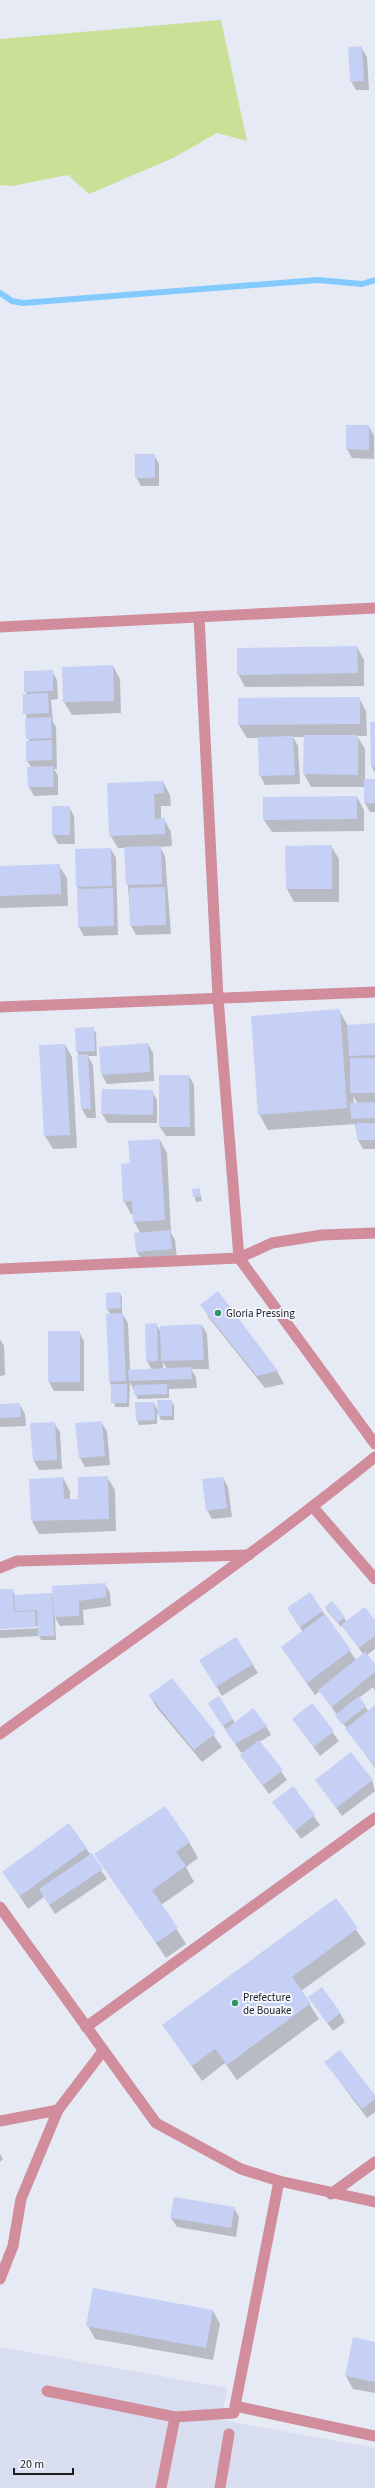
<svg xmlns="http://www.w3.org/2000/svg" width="375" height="2488" font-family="'Source Sans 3',sans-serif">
<rect width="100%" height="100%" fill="#e6eaf5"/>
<path fill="#d8ddef" d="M0,2347L227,2388L221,2420L375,2448V2488H0Z"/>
<path fill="#c9e096" d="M221,20L247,141L217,133L173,158L89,194L68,175L12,186L0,185V39Z"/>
<g fill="#0003" fill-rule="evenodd">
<path d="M361,47L367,57L369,90H356L351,81Z"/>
<path d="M347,426H369L374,436V459L352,458L347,449Z"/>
<path d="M154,455L159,464V486H141L136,477Z"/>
<path d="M357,647L364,660V686L245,687L238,674Z"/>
<path d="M113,666L120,679L121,713L72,715L64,702L63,668Z"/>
<path d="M52,671L57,680L58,699L51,700L53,722L56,727L57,769H54L58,776V795L34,796L29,787L32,768L27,761L29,741L24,695L27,694L25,691Z"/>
<path d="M359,698L366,711L367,736H357L365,749V780H375V812H370L365,803V787H311L304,774V737H293L298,746L300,784L265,785L260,775L259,738H247L239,725V699Z"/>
<path d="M375,723V773L372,767Z"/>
<path d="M163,782L170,795L171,806H161V820L164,819L171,832L172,846L160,847L165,856L171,934L136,935L131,926L125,848H118L110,835Z"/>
<path d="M357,797L364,810V831L272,832L264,820Z"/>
<path d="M69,807L74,816L75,844H58L53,835Z"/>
<path d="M331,846L339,859V902H294L287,889Z"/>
<path d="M111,849L116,858L118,935L84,936L79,927V890L77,887Z"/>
<path d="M59,866L67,878L68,906L0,908V867Z"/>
<path d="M339,1010L348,1026L375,1024V1149H363L358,1140L355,1124L268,1130L259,1114ZM353,1096L358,1104H354Z"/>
<path d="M93,1029L96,1033L97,1056H88L93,1065L96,1118H87L82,1109L80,1056L77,1052Z"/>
<path d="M148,1044L153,1053L154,1081L107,1084L102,1075L100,1047Z"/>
<path d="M65,1045L72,1057L77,1148L53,1149L45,1136L40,1046Z"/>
<path d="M160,1076H189L194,1085L195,1136H166L160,1127Z"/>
<path d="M152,1091L157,1100V1123H108L102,1114Z"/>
<path d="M160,1140L167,1153L171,1233L175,1240L177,1258L142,1261L137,1252L135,1234H141L134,1222V1214H131L124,1201L131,1164Z"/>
<path d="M193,1189H199L202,1201L196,1202Z"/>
<path d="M120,1293L122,1298V1313L128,1323L130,1371L152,1370L147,1361L156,1324L161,1332L202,1325L207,1334L209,1369H191L196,1377L197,1388L169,1389V1398L138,1399L130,1382L129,1407H115L110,1382L111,1315L107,1309ZM163,1362L167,1369H163Z"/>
<path d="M218,1293L277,1371L284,1384L265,1388L209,1318L202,1305Z"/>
<path d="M79,1332L84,1341V1391H54L49,1382Z"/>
<path d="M0,1339L4,1346L5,1375L0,1376Z"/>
<path d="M171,1401L174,1405V1420H161L157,1412V1424L139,1425L137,1420L154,1403L158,1411Z"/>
<path d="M0,1405H20L25,1414L26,1426L0,1427Z"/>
<path d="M101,1422L107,1431L110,1465L85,1467L80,1458L76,1424Z"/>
<path d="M54,1423L60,1432L62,1469L39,1470L34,1461L31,1424Z"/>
<path d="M107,1477L115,1490L116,1531L39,1534L32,1521L30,1480L63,1478L70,1491V1500H79Z"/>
<path d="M223,1478L228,1487L232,1517L212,1519L207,1510Z"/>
<path d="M105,1584L110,1593L111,1606L83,1610L84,1625L60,1626L55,1617L56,1640H41L39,1636L0,1638V1630L41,1628V1626L0,1628V1590H12L16,1596L54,1594Z"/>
<path d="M332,1602L347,1622H375V1649L367,1655L375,1665V1691L373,1687L359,1698L369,1712L375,1707V1768L320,1691L315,1695L282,1648L303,1632L288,1609L322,1611L356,1660L363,1654L343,1626L341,1627L328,1612L326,1608Z"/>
<path d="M236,1638L258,1673L222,1696L206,1669Z"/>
<path d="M172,1679L222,1747L202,1762L157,1708L150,1696Z"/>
<path d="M219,1697L235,1723L266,1726L271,1735L259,1742L287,1780L269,1794L241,1756L249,1750L241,1753L209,1704Z"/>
<path d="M312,1705L339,1741L320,1756L293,1719Z"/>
<path d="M316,1780H372L375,1791L342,1816Z"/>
<path d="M293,1788L320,1825L301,1839L274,1802Z"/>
<path d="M189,1842L198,1858L186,1867L194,1882L161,1905L186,1944L166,1958L96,1854Z"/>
<path d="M86,1848L107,1879L55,1914L44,1897L28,1909L4,1872Z"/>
<path d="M335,1900L366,1944L301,1991L319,2019L237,2080L225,2063L202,2081L163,2025Z"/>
<path d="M315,2006L340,2013L345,2022L333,2031Z"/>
<path d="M325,2062L375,2097V2112L367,2118Z"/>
<path d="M0,2154L3,2159L0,2162Z"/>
<path d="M234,2208L239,2217L236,2237L177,2227L171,2218Z"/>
<path d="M213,2311L220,2324L213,2360L95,2339L88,2326Z"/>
<path d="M353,2338L375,2343V2393L353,2389L346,2376Z"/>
</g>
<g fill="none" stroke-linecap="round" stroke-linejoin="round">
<path stroke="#83cbff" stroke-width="6" d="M0,293L12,301L23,303L318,280L362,284L375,280"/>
</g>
<g fill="#c5d0f4">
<path d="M362,46L364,81L350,82L348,47Z"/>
<path d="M346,425H369V450L346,449Z"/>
<rect x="135" y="454" width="20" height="24"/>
<path d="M357,646L358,673L237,675V648Z"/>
<path d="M113,665L114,701L63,702L62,667Z"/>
<path d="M53,670V691L24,692V671Z"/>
<path d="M48,693L49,713L23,714V694Z"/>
<path d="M360,697V724L238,725V698Z"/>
<path d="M51,717L52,738L26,739L25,718Z"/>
<path d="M370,722H375V767H371Z"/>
<path d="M304,735H358V775L303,774Z"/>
<path d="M293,736L295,775L259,776L258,737Z"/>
<path d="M52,740V760L26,761V741Z"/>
<path d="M53,766L54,787H28L27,767Z"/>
<rect x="364" y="779" width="11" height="24"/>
<path d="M163,781L164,793L154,794L155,819L165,818V834L109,836L107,783Z"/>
<path d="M357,796V819L263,820V797Z"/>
<rect x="52" y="806" width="18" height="29"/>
<path d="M332,845V889H286L285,846Z"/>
<path d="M161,846L162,884L126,885L124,847Z"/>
<path d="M111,848L112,886L76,887L75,849Z"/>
<path d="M60,864L61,894L0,896V866Z"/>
<path d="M165,887L166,925L130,926L129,888Z"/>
<path d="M113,888L114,926L78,927L77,889Z"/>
<path d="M340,1009L347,1108L258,1115L251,1016Z"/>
<path d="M375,1023V1055L349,1056L347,1025Z"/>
<path d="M94,1027L95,1051L76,1052L75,1028Z"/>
<path d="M148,1043L150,1072L101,1075L99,1047Z"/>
<path d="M65,1044L70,1135L44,1136L39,1045Z"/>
<path d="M88,1054L91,1109H81L77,1055Z"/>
<rect x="350" y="1058" width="25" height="35"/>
<path d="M159,1075H189L190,1127H159Z"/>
<path d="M102,1089L153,1090V1115L101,1114Z"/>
<path d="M375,1102V1118L351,1119L350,1103Z"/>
<path d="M356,1123H375V1140H357Z"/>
<path d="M160,1139L165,1220L133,1222L132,1201L123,1202L121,1164L130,1163L128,1141Z"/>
<path d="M200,1188V1197H193L192,1189Z"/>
<path d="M170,1230L172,1249L136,1252L134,1233Z"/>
<path d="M218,1291L278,1371L257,1376L200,1305Z"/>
<path d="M120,1292L121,1308L106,1309V1293Z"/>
<path d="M123,1313L126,1381L109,1382L106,1314Z"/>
<path d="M157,1323L158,1361L146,1362L145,1324Z"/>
<path d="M202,1324L204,1360L161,1361L160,1326Z"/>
<rect x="48" y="1331" width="32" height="51"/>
<path d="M191,1367L192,1379L129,1381L128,1370Z"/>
<rect x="111" y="1384" width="16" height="19"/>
<path d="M167,1384V1394L134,1395V1385Z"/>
<path d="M157,1400H172V1416H158Z"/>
<path d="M135,1402H154L155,1420L136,1421Z"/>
<path d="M20,1403L21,1417L0,1418V1404Z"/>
<path d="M102,1421L105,1456L79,1458L75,1423Z"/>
<path d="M55,1422L57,1460L33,1461L30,1423Z"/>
<path d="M108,1476L109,1519L31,1521L29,1479L63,1477L64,1499H78V1477Z"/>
<path d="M223,1477L227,1508L206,1511L202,1479Z"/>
<path d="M106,1583V1597L79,1601V1616L54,1617L52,1586Z"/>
<path d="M0,1589H13L14,1612L35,1611L36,1627L0,1629Z"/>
<path d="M310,1592L323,1611L300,1627L287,1608Z"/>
<path d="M52,1593L54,1636H38L37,1610L15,1611L14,1595Z"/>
<path d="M332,1601L345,1617L338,1623L325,1607Z"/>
<path d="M365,1607L375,1620V1636L359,1648L341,1625Z"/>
<path d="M325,1614L351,1650L307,1683L281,1647Z"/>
<path d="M236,1637L253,1664L216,1687L199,1660Z"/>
<path d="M365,1652L375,1664V1672L332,1707L318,1690Z"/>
<path d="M172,1678L216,1733L194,1750L149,1695Z"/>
<path d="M219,1696L233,1719L222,1726L208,1703Z"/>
<path d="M359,1696L366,1706L342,1725L335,1715Z"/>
<path d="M312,1703L334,1731L314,1747L292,1719Z"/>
<path d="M375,1705V1766L345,1729Z"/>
<path d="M253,1708L267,1726L235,1744L225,1730Z"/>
<path d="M259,1740L283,1770L263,1785L240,1755Z"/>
<path d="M351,1752L373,1780L336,1808L315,1780Z"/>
<path d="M293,1786L315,1815L295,1831L272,1802Z"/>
<path d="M165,1806L190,1842L176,1852L186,1866L152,1890L178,1928L156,1943L94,1854Z"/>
<path d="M69,1823L87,1848L20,1896L2,1872Z"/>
<path d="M92,1853L103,1869L49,1905L39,1889Z"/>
<path d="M336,1898L358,1928L292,1977L311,2003L227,2065L215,2049L192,2066L162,2025Z"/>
<path d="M322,1987L341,2013L327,2023L308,1997Z"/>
<path d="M340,2050L375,2095V2099L362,2109L324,2062Z"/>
<path d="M174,2197L235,2207L231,2228L170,2218Z"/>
<path d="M93,2288L213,2310L206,2348L86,2326Z"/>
<path d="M353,2337L375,2342V2382L345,2376Z"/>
</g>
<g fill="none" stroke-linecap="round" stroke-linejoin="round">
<g stroke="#d18d9b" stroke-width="11">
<path d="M47,2391L175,2417L234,2413"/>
<path d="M161,2488L175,2417"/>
<path d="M220,2488L229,2434"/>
</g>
<g stroke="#d18d9b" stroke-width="11">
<path d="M199,617L218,998L239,1258L375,1444"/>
<path d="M0,627L375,608"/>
<path d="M0,1007L375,992"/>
<path d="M0,1269L239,1258L272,1243L322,1235L375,1233"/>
<path d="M313,1507L375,1579"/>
<path d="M0,1568L17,1561L249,1555"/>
<path d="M0,1734C126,1643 254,1555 375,1457"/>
<path d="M0,1907L156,2123L241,2169L279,2181L375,2202"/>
<path d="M86,2027L375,1818"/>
<path d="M0,2121L58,2110"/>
<path d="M279,2181L235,2406L375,2436"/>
<path d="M331,2194L375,2162"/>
<path d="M0,2279L13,2246L21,2199L58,2110L103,2051"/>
</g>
</g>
<g fill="#32946e" stroke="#f5f7fe" stroke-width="1.5">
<circle cx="218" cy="1313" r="4"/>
<circle cx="235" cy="2003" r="4"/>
</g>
<g text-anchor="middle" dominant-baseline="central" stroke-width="4" stroke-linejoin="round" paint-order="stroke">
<g font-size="11" fill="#1c1d21" stroke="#f5f7fe" text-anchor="start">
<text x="226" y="1313">Gloria Pressing</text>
<text x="243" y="1997">Prefecture<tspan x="243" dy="13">de Bouake</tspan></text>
</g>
</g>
<path d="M14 2468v6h59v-6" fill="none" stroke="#1c1d21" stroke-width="2"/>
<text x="20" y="2468" font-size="12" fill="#1c1d21" stroke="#f5f7fe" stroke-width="3" paint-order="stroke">20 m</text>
</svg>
